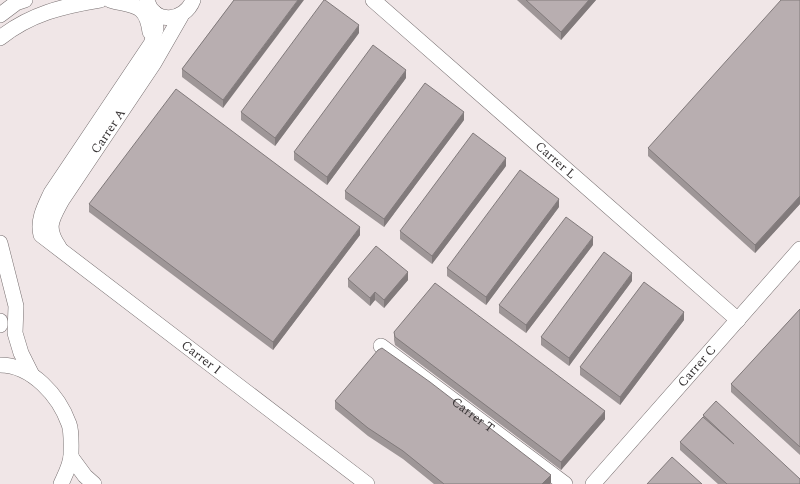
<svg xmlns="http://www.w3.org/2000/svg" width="800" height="484" font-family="Spectral,serif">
<rect width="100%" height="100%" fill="#f0e6e7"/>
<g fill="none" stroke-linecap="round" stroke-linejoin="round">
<g stroke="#776f70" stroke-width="16">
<g id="minor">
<path d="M110,0C133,7 146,2 150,32"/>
<path d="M147,0C153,25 185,22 193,0"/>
<path id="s1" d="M373,0L738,320"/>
<path id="s2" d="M155,13L156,29L151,44L51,193C45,206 37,220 41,235L367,484"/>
<path d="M0,15L16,3L25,0"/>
<path d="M0,38C30,14 63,6 100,0"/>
<path d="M0,243L16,306L15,333L21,353L32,375"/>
<path id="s3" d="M59,247C45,227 52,219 62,200L154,63L181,16"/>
<path d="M0,321V325"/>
<path id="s4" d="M381,346L565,484"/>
<path d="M0,365C32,365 59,396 69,424C72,432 71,446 71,455C71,464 65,475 61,484"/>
<path d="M71,457L85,476L94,484"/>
<path id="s5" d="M593,484L800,249"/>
</g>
</g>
<use href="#minor" stroke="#fff" stroke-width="15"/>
</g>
<g fill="#9e9697">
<path d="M234,0L223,108L182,77V69Z"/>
<path d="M517,0H596L561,40Z"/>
<path d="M800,0V204L755,253L648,156V148Z"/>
<path d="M359,33L275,146L241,120V112Z"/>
<path d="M406,78L327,185L294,160V152Z"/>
<path d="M464,120L384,227L345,199V191Z"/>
<path d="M506,166L432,264L400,239V231Z"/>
<path d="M89,204L360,235L273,350L89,212Z"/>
<path d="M559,207L486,305L447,276V268Z"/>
<path d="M593,245L526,333L499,313V305Z"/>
<path d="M348,279L408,280L384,308L375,300L370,306L348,287Z"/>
<path d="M632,281L569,366L541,345V337Z"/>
<path d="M800,309V455L731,392V384Z"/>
<path d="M684,320L620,405L580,375V367Z"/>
<path d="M394,332L605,419L561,470L395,345L394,340Z"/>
<path d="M335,401L551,483L550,484H434L403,459L368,436L335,409Z"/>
<path d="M703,415L800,484H718L680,450V442L703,417Z"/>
</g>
<g fill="#817a7b">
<path d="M298,0H304L223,108V100Z"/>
<path d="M589,0H596L561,40V32Z"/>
<path d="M359,25V33L275,146V138Z"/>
<path d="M406,70V78L327,185V177Z"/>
<path d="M464,112V120L384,227V219Z"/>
<path d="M506,158V166L432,264V256Z"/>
<path d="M800,196V204L755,253V245Z"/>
<path d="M559,199V207L486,305V297Z"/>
<path d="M360,227V235L273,350V342Z"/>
<path d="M593,237V245L526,333V325Z"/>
<path d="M408,272V280L384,308V300Z"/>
<path d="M632,273V281L569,366V358Z"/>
<path d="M375,292V300L370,306V298Z"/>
<path d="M684,312V320L620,405V397Z"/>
<path d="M605,411V419L561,470V462Z"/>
<path d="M551,475V483L550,484H542Z"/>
</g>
<g fill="#b8aeb0" stroke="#817a7b">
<path d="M234,0H298L223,100L182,69Z"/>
<path d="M324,0H325L359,25L275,138L241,112Z"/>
<path d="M526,0H589L561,32Z"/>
<path d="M781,0H800V196L755,245L648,148Z"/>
<path d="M373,45L406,70L327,177L294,152Z"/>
<path d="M425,83L464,112L384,219L345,191Z"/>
<path d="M176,89L360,227L273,342L89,204Z"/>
<path d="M473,133L506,158L432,256L400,231Z"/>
<path d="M520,170L559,199L486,297L447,268Z"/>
<path d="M566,217L593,237L526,325L499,305Z"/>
<path d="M376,246L408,272L384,300L375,292L370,298L348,279Z"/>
<path d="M604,252L632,273L569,358L541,337Z"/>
<path d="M644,282L684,312L620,397L580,367Z"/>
<path d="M435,283L605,411L561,462L395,337L394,332Z"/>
<path d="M800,309V447L731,384Z"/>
<path d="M382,348L430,382L551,475L542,484H444L403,451L368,428L335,401L378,350Z"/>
<path d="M716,401L800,479V484H727L680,442L703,417L734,444L703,415Z"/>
<path d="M672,457L702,484H647Z"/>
</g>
<g text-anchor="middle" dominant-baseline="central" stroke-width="3" stroke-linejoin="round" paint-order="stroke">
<g font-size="13" fill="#383435" stroke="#f0e6e7">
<text stroke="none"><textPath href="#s3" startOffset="134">Carrer A</textPath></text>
<text stroke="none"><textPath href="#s1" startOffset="243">Carrer L</textPath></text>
<text stroke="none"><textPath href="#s2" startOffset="457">Carrer I</textPath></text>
<text stroke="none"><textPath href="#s5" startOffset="157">Carrer C</textPath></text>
<text stroke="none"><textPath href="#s4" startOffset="115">Carrer T</textPath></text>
</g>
</g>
</svg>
